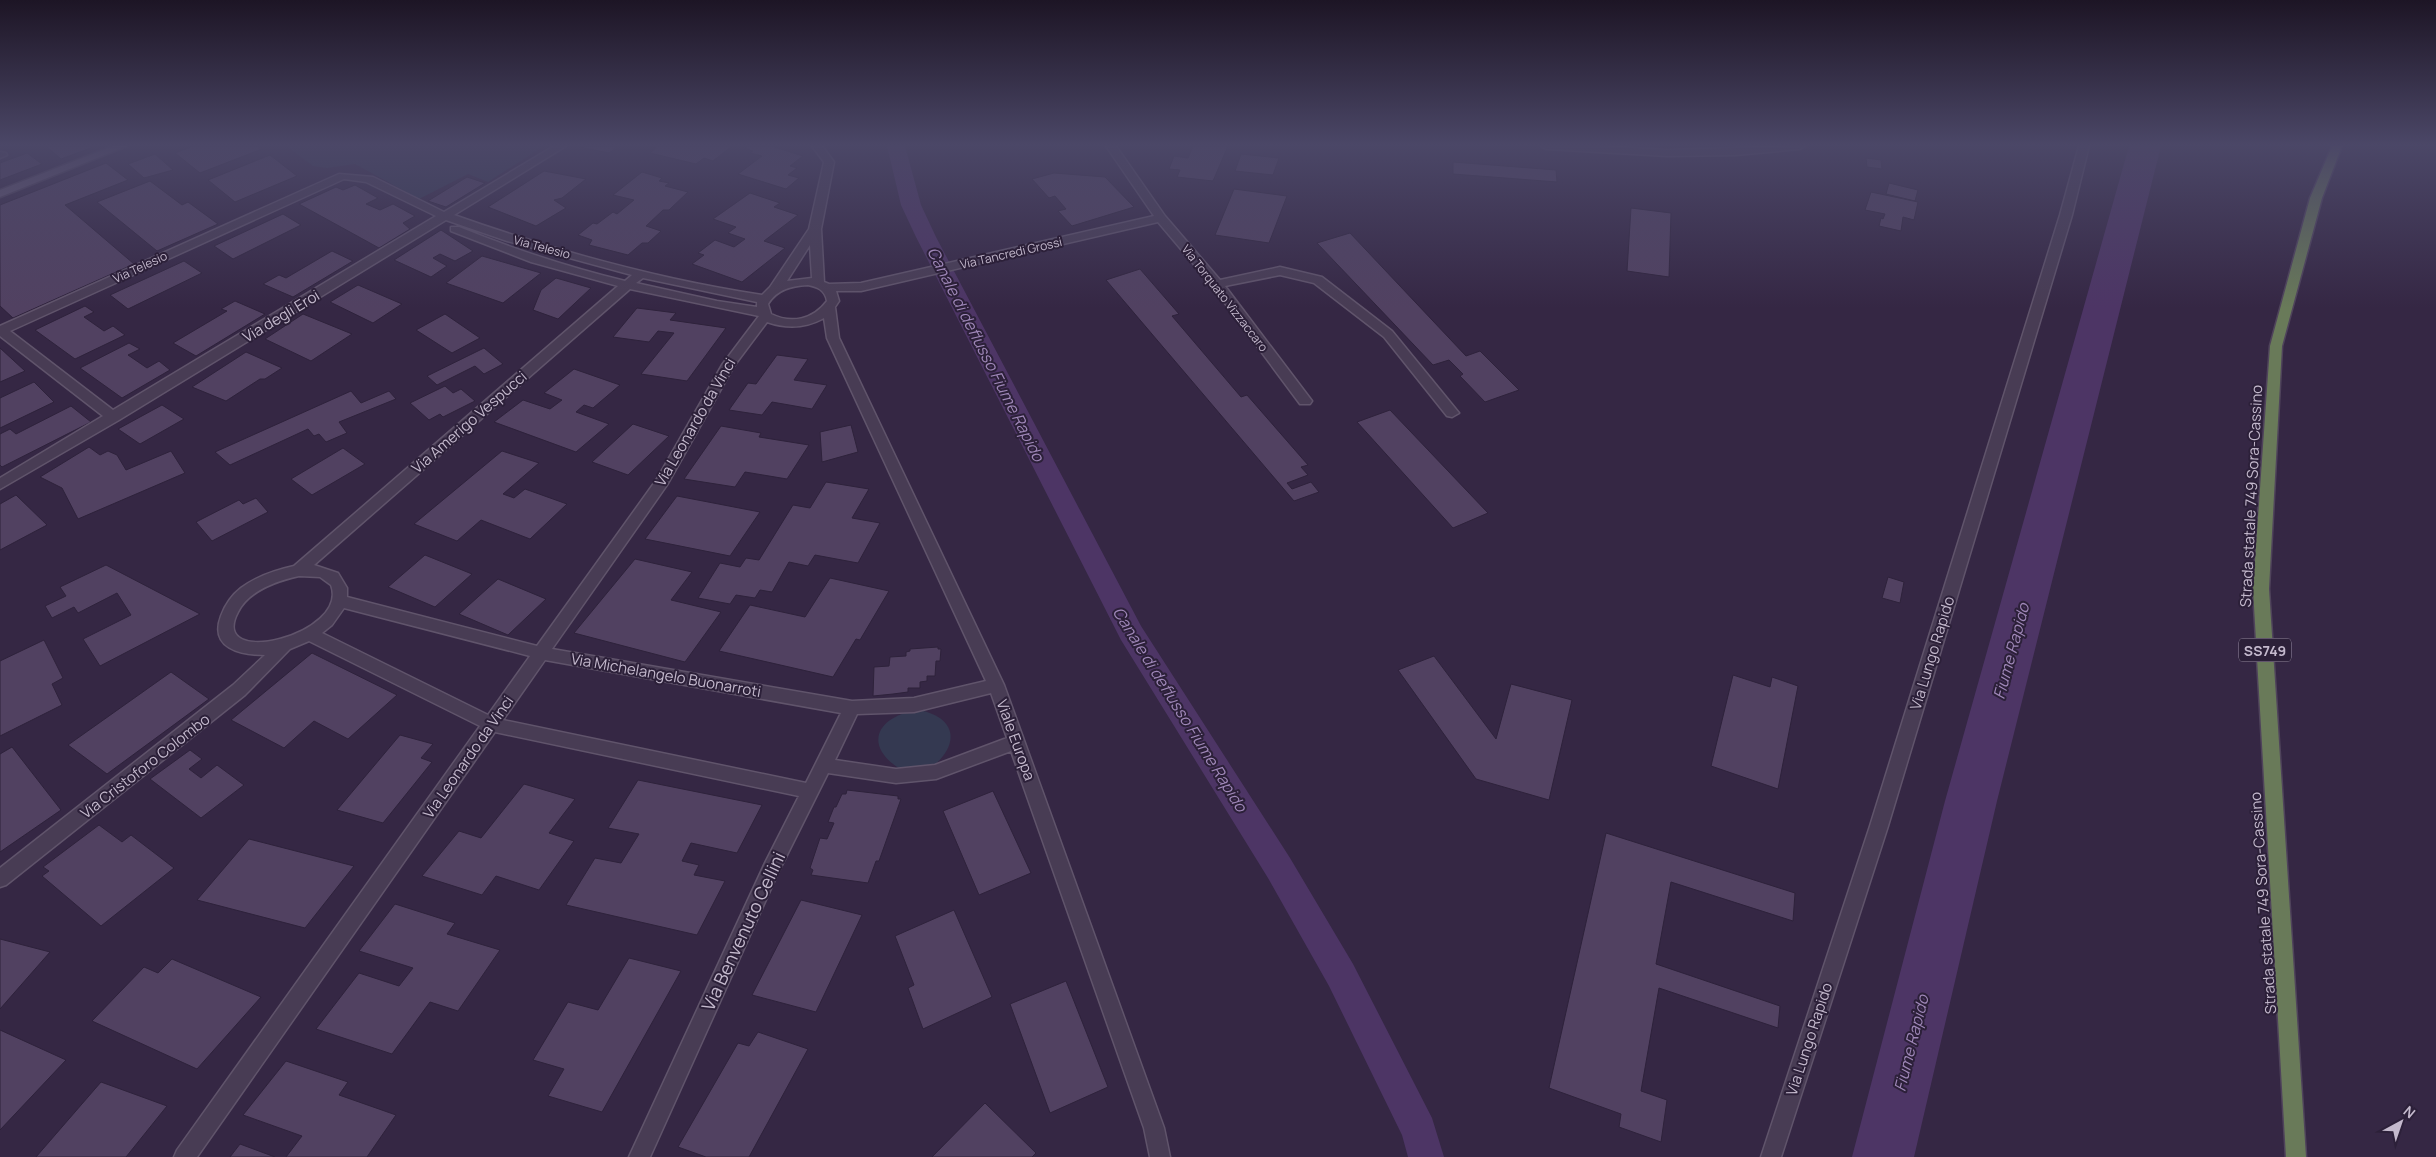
<svg xmlns="http://www.w3.org/2000/svg" width="2436" height="1157" font-family="Manrope,sans-serif">
<rect width="100%" height="100%" fill="#352744"/>
<g fill="#343951">
<path d="M286,146H544L488,182L468,174L419,199L355,164L327,168L313,166Z"/>
<path d="M919,710C955,717 961,743 933,766L900,769C861,744 879,715 919,710Z"/>
</g>
<g fill="none" stroke-linecap="round" stroke-linejoin="round">
<path fill="#4d3565" fill-rule="evenodd" d="M887,146H905L921,205L936,237L1141,626L1290,858L1353,964L1432,1118L1444,1157H1408L1402,1135L1329,986L1268,878L1121,640L916,237L901,205Z"/>
<path fill="#4d3565" fill-rule="evenodd" d="M2129,146H2161L1997,801L1914,1157H1852L1945,801Z"/>
</g>
<g fill="#514161" stroke="#2e223b">
<path d="M46,146H96L61,159Z"/>
<path d="M193,146H258L262,149L200,173L175,153Z"/>
<path d="M612,146L617,147L609,153L580,147Z"/>
<path d="M647,146H732L713,161L704,158L696,164L650,153L656,148Z"/>
<path d="M749,146H771L803,156L790,166L797,168L788,175L799,178L786,189L738,174L762,156L750,153L753,151L745,148Z"/>
<path d="M1193,146H1228L1213,181L1177,177L1180,170L1169,169L1174,156L1188,158Z"/>
<path d="M27,153L42,164L0,180V163Z"/>
<path d="M155,154L173,170L144,178L128,164Z"/>
<path d="M1241,154L1279,158L1273,175L1235,171Z"/>
<path d="M270,155L297,176L235,202L208,180Z"/>
<path d="M1866,158L1881,160L1882,169L1867,167Z"/>
<path d="M1453,162L1556,170L1557,182L1453,174Z"/>
<path d="M106,163L128,180L65,205L134,264L13,318L0,306V205Z"/>
<path d="M544,171L586,179L562,198L554,200L566,208L536,226L488,207Z"/>
<path d="M642,172L662,178L659,181L669,183L665,186L688,192L669,210H663L646,226L661,231L648,243H642L628,255L589,245L592,240L578,235L593,223L597,224L613,212L617,214L634,200L613,195Z"/>
<path d="M1054,173L1105,177L1134,207L1072,226L1058,211L1066,209L1055,196L1049,198L1032,179Z"/>
<path d="M467,177L485,183L446,207L428,201Z"/>
<path d="M150,181L182,205L188,202L218,224L157,251L97,202Z"/>
<path d="M1889,183L1918,190L1915,201L1886,194Z"/>
<path d="M355,185L378,198L366,204L380,210L393,204L415,216L403,223L410,229L379,248L299,204L336,187L343,190Z"/>
<path d="M1234,189L1287,196L1269,243L1215,235Z"/>
<path d="M1871,192L1918,202L1914,220L1903,217L1901,231L1879,226L1881,218L1883,219L1885,214L1865,210Z"/>
<path d="M750,193L780,203L774,207L798,215L764,241L785,248L742,282L692,264L704,255L698,253L715,240L734,247L745,239L728,233L736,227L713,219Z"/>
<path d="M1631,208L1671,213L1669,277L1627,271Z"/>
<path d="M283,214L301,225L233,259L214,246Z"/>
<path d="M441,230L473,251L455,261L440,254L433,258L447,266L431,277L394,260Z"/>
<path d="M1350,233L1466,356L1480,351L1519,390L1485,402L1460,376L1463,374L1449,360L1433,365L1317,243Z"/>
<path d="M332,251L353,261L293,297L263,284L279,275L286,278Z"/>
<path d="M482,256L541,273L503,303L446,283Z"/>
<path d="M184,261L202,273L128,309L110,295Z"/>
<path d="M1140,269L1179,314L1172,316L1241,397L1247,395L1308,465L1301,467L1308,475L1287,483L1292,489L1311,482L1319,492L1294,501L1106,280Z"/>
<path d="M556,278L591,288L558,319L533,310L541,290Z"/>
<path d="M358,285L402,304L373,323L330,302Z"/>
<path d="M235,301L265,314L196,356L173,343L227,311L221,309Z"/>
<path d="M85,306L94,312L84,317L104,331L113,326L125,335L75,359L35,330Z"/>
<path d="M637,308L676,313L670,320L726,328L687,381L641,374L674,333L658,331L649,342L613,337Z"/>
<path d="M303,314L352,334L311,361L265,339Z"/>
<path d="M445,314L480,338L452,353L416,330Z"/>
<path d="M129,343L140,349L128,355L147,368L159,361L170,370L122,398L80,368Z"/>
<path d="M0,348L25,371L0,382Z"/>
<path d="M484,348L503,364L484,374L475,366L437,385L427,376Z"/>
<path d="M246,352L282,368L265,379H260L226,401L192,387Z"/>
<path d="M777,355L808,359L794,380L827,385L812,409L772,402L762,415L729,410L748,383L756,384Z"/>
<path d="M574,369L620,385L593,408L584,405L576,412L609,424L576,452L494,422L523,400L550,409L562,400L544,393Z"/>
<path d="M34,382L54,402L0,428V398Z"/>
<path d="M445,386L453,393L461,389L475,401L443,417L440,414L429,420L410,403Z"/>
<path d="M351,391L361,403L389,391L396,399L339,422L347,433L326,442L319,434L314,436L308,429L230,465L215,452Z"/>
<path d="M162,405L184,419L140,444L118,429Z"/>
<path d="M71,406L91,422L2,467L0,465V434L10,429L16,434Z"/>
<path d="M1390,410L1488,513L1453,528L1357,422Z"/>
<path d="M633,424L669,436L628,475L592,462Z"/>
<path d="M851,425L858,452L822,462L820,432Z"/>
<path d="M721,426L761,433L759,437L809,445L787,479L745,472L735,487L684,479Z"/>
<path d="M89,447L100,455L108,451L117,455L126,470L171,451L185,473L78,519L62,488L40,477Z"/>
<path d="M343,448L365,464L312,495L291,479Z"/>
<path d="M502,451L539,463L503,494L514,498L525,489L567,504L530,539L481,520L457,541L414,524Z"/>
<path d="M826,482L869,489L852,518L880,523L858,563L815,555L808,566L789,562L772,592L760,590L755,598L736,595L730,604L698,598L720,563L740,567L746,558L759,560L793,505L810,508Z"/>
<path d="M16,495L47,525L0,550V504Z"/>
<path d="M677,496L760,512L730,556L645,539Z"/>
<path d="M256,498L268,512L212,541L196,522L239,500L243,504Z"/>
<path d="M425,555L472,574L435,607L388,587Z"/>
<path d="M635,559L692,572L671,600L721,612L685,662L574,633Z"/>
<path d="M106,565L200,614L100,666L83,639L131,615L117,593L78,613L74,607L52,618L45,606L66,596L60,587Z"/>
<path d="M1888,577L1904,582L1900,603L1882,598Z"/>
<path d="M830,578L889,591L860,640L856,639L833,677L719,651L750,605L805,617Z"/>
<path d="M498,579L546,599L508,635L459,614Z"/>
<path d="M44,640L63,678L52,684L62,705L0,736V661Z"/>
<path d="M938,647V649H941L940,661H936L935,676H927V681L920,682V688H908V692L893,694L873,696L874,667L889,666L890,657L906,656V652L910,651V649Z"/>
<path d="M312,653L397,695L348,739L314,721L284,748L231,720Z"/>
<path d="M1434,656L1496,739L1511,684L1572,700L1549,800L1476,779L1398,670Z"/>
<path d="M171,672L209,699L107,774L68,745Z"/>
<path d="M1733,675L1770,687L1772,677L1798,686L1778,789L1711,766Z"/>
<path d="M400,735L433,744L421,758L432,762L383,823L337,810Z"/>
<path d="M12,747L61,810L0,852V754Z"/>
<path d="M190,750L202,759L189,769L201,778L217,765L244,785L201,818L150,779Z"/>
<path d="M638,780L762,805L737,853L691,843L682,861L699,865L694,875L725,881L697,935L566,905L595,858L621,863L639,834L608,828Z"/>
<path d="M524,784L575,799L549,833L574,841L539,890L496,876L482,895L422,876L459,831L481,838Z"/>
<path d="M847,790L898,796V799H901L879,861H876L868,883L811,875L813,870L810,868L820,838L827,839L834,823L828,822L834,807H836L842,794H846Z"/>
<path d="M993,791L1031,873L979,895L943,811Z"/>
<path d="M99,825L122,842L131,835L174,868L101,926L42,876L49,871L43,867Z"/>
<path d="M1606,833L1795,893L1793,921L1671,882L1656,964L1780,1006L1778,1028L1659,988L1641,1091L1667,1100L1661,1142L1619,1127L1621,1114L1549,1088Z"/>
<path d="M249,839L354,866L305,928L197,900Z"/>
<path d="M801,900L862,915L816,1012L752,995Z"/>
<path d="M395,904L455,923L447,934L500,950L458,1011L430,1002L392,1054L316,1029L359,973L399,986L413,968L359,951Z"/>
<path d="M954,910L992,997L923,1029L908,988L914,985L895,936Z"/>
<path d="M0,939L50,952L0,1009Z"/>
<path d="M629,958L681,971L602,1112L548,1096L564,1069L533,1060L568,1002L598,1010Z"/>
<path d="M172,959L261,997L197,1069L92,1021L144,967L158,973Z"/>
<path d="M1066,981L1108,1087L1050,1113L1010,1004Z"/>
<path d="M0,1030L66,1060L0,1130Z"/>
<path d="M758,1032L808,1049L749,1157H706L678,1147L738,1043L749,1046Z"/>
<path d="M286,1061L348,1082L339,1095L396,1115L367,1157H286L302,1136L243,1115Z"/>
<path d="M101,1082L167,1106L126,1157H36Z"/>
<path d="M985,1103L1036,1153L1032,1157H932Z"/>
<path d="M240,1144L275,1157H230Z"/>
</g>
<g fill="none" stroke-linecap="round" stroke-linejoin="round">
<g stroke="#60546b" stroke-width="3">
<g id="minor">
<path d="M554,146H566L454,215C553,250 657,279 762,295L770,287L809,229L824,162L812,146H822L834,162L821,229L824,282L829,284L861,283L1154,216L1106,146H1116L1165,216L1220,280L1280,267L1322,277L1392,331L1459,413L1452,417L1447,416L1384,337L1314,283L1280,275L1225,286L1312,401L1310,404H1300L1213,287L1158,222L861,291H836L839,301L835,307L839,338L1004,685L1164,1128L1170,1157H1150L1144,1128L1011,751L936,779L896,783L828,773L778,873L650,1157H629L765,863L799,796L495,732L197,1157H174L177,1150L480,726L309,641L290,649L245,695L6,885L0,887V868L233,685L265,655C240,655 209,648 221,616C225,605 232,595 241,588C257,576 276,570 294,566L618,286L531,262L451,231V227H459C513,249 568,267 625,281L632,275L507,241L446,220L119,420L0,489V478L103,416L0,336V326L339,174L373,177L444,212ZM344,179L366,182L436,216L113,410L10,331ZM810,245L812,278L787,281ZM643,278L757,302V307L717,301L636,283ZM808,285C818,287 825,290 827,301C813,320 791,324 771,314L768,304C777,289 792,286 808,285ZM630,289L759,316L722,365L657,479L537,646L347,597V588L338,573L314,565ZM824,318L827,338L986,681L914,698L852,701L552,649L667,485L734,366L767,322C787,329 806,328 824,318ZM299,576L320,577L331,585C350,635 207,670 238,612C249,590 277,581 299,576ZM344,608L530,656L488,715L322,633L332,625ZM545,660L841,713L806,783L503,720ZM991,693L1007,738L935,765L896,769L835,760L857,714L914,712Z"/>
<path d="M1541,146H1597L1667,150L1805,146L1800,149L1736,155L1667,156L1546,149Z"/>
<path d="M2079,146H2089L2072,215L1888,826L1781,1157H1761L1870,826L2060,215Z"/>
<path d="M0,152L6,153L7,155L0,158Z"/>
</g>
</g>
<g stroke="#4e425a" stroke-width="3">
<path id="major" d="M113,146H127L0,197V190Z"/>
</g>
<g stroke="#4f435b" stroke-width="3">
<path id="highway" d="M2332,146H2342L2322,198L2282,346L2269,589L2306,1157H2286L2253,589L2270,346L2310,198Z"/>
</g>
<use href="#minor" fill="#483c54" fill-rule="evenodd"/>
<use href="#major" fill="#665a74" fill-rule="evenodd"/>
<use href="#highway" fill="#697a59" fill-rule="evenodd"/>
</g>
<linearGradient id="sky" x2="0" y2="1"><stop stop-color="#1d1525"/><stop offset="0.47" stop-color="#4b4767"/><stop offset="1" stop-color="#4b4767" stop-opacity="0"/></linearGradient>
<rect width="2436" height="308" fill="url(#sky)"/>
<g text-anchor="middle" dominant-baseline="central" stroke-width="4" stroke-linejoin="round" paint-order="stroke">
<g font-size="12" fill="#c4b9cd" stroke="#2c2039">
<text transform="translate(542 247) rotate(15)">Via Telesio</text>
<text transform="translate(1011 253) rotate(-13)">Via Tancredi Grossi</text>
<text transform="translate(140 267) rotate(-25)">Via Telesio</text>
<text transform="translate(1225 298) rotate(52)">Via Torquato Vizzaccaro</text>
</g>
<rect fill="#2c2039" stroke="#968ba1" stroke-width="1" x="2239" y="638.5" width="52" height="23" rx="4"/>
<g font-size="14" font-weight="bold" fill="#c4b9cd">
<text x="2265" y="650">SS749</text>
</g>
<g font-size="15" fill="#c4b9cd" stroke="#2c2039">
<text transform="translate(281 316) rotate(-31)">Via degli Eroi</text>
<text transform="translate(469 422) rotate(-41)">Via Amerigo Vespucci</text>
<text transform="translate(695 422) rotate(-60)">Via Leonardo da Vinci</text>
<text transform="translate(2251 496) rotate(-87)">Strada statale 749 Sora-Cassino</text>
<text transform="translate(1932 653) rotate(-73)">Via Lungo Rapido</text>
<text transform="translate(666 675) rotate(10)">Via Michelangelo Buonarroti</text>
<text transform="translate(1016 740) rotate(70)">Viale Europa</text>
<text transform="translate(468 757) rotate(-55)">Via Leonardo da Vinci</text>
<text transform="translate(145 766) rotate(-38)">Via Cristoforo Colombo</text>
<text transform="translate(2263 903) rotate(-94)">Strada statale 749 Sora-Cassino</text>
<text transform="translate(1809 1039) rotate(-72)">Via Lungo Rapido</text>
</g>
<g font-size="16" font-style="italic" fill="#9f87b8" stroke="#2c2039">
<text transform="translate(986 354) rotate(63)">Canale di deflusso Fiume Rapido</text>
<text transform="translate(2011 651) rotate(-75)">Fiume Rapido</text>
<text transform="translate(1180 709) rotate(58)">Canale di deflusso Fiume Rapido</text>
<text transform="translate(1911 1043) rotate(-76)">Fiume Rapido</text>
</g>
<g font-size="18" fill="#c4b9cd" stroke="#2c2039">
<text transform="translate(743 931) rotate(-65)">Via Benvenuto Cellini</text>
</g>
</g>
<g transform="translate(2401 1122) rotate(40)" stroke="#2c2039" stroke-width="4" paint-order="stroke">
<path d="M0-4L9 19L0 12L-9 19Z" fill="#c4b9cd"/>
<text y="-8" font-size="14" font-weight="bold" text-anchor="middle" fill="#c4b9cd">N</text>
</g>
</svg>
